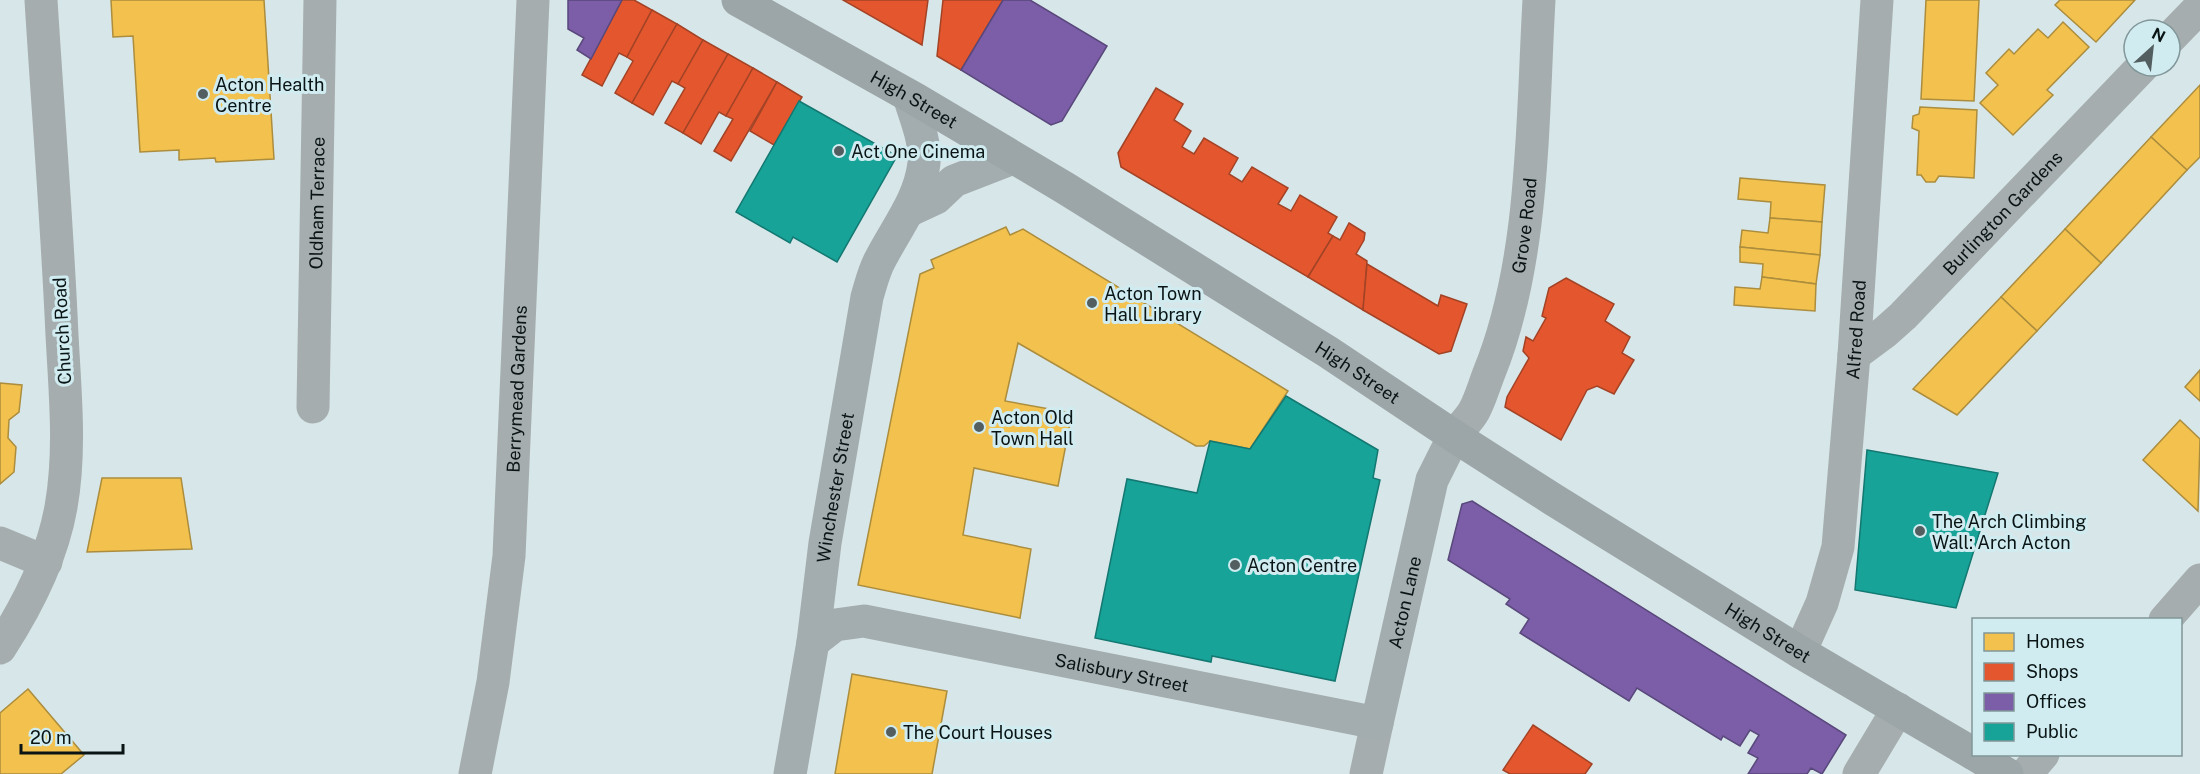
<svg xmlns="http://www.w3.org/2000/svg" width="2200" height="774" font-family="'Public Sans',sans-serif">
<rect width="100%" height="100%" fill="#d7e6e9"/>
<g fill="#f2c14e" stroke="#ac8d3d" stroke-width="1.5">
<path d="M111,0H264L274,159L216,162L215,158L179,160V150L140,152L133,36L113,37Z"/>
<path d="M1926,0H1979L1974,101L1921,99Z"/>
<path d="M2060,0H2135L2096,42L2055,5Z"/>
<path d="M2063,22L2089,47L2047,90L2053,95L2013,135L1980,103L1998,85L1986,73L2009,49L2014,54L2038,29L2048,38Z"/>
<path d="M2200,85V157L2187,170L2151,137Z"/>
<path d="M1920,107L1977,110L1974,178L1939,176L1935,182H1926L1921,175H1917L1919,131L1912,128L1913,116L1919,114Z"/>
<path d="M2151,137L2187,170L2101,263L2065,229Z"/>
<path d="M1740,178L1825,185L1822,222L1770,218L1771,202L1738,199Z"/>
<path d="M1770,218L1822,222L1820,255L1740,247L1742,230L1768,233Z"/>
<path d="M1006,227L1010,235L1023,229L1288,391L1250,449L1210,441L1204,446H1196L1018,343L1005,401L1072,413L1058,486L974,468L963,535L1031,549L1020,618L858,585L920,274L934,268L931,260Z"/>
<path d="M2065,229L2101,263L2037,331L2001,297Z"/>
<path d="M1740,247L1820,255L1816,284L1762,277L1763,264L1740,262Z"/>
<path d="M1762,277L1816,284L1815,311L1734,305L1735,287L1760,289Z"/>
<path d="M2001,297L2037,331L1957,415L1913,389Z"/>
<path d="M2200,370V401L2185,387Z"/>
<path d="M0,383L22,385L19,412L9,420L8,438L16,447L14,472L0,484Z"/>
<path d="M2180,420L2200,439L2198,511L2143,460Z"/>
<path d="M102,478H181L192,549L87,552Z"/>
<path d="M852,674L947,691L932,774H835Z"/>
<path d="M28,689L84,755L61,774H0V713Z"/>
</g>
<g fill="#e4572e" stroke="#a34326" stroke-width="1.5">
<path d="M622,0H634L652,10L627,57L619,53L602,86L582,75Z"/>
<path d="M843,0H928L922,45Z"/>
<path d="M943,0H1003L961,70L937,56Z"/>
<path d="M652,10L677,24L632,103L615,93L633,61L627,57Z"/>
<path d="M677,24L703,40L678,84L672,81L653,115L632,103Z"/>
<path d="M703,40L728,54L683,133L665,123L685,88L678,84Z"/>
<path d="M728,54L753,68L726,116L719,112L701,144L683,133Z"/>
<path d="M753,68L777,82L731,161L714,151L733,119L726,116Z"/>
<path d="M777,82L802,97L774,145L750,131Z"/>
<path d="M1156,88L1183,104L1174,120L1191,131L1182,147L1194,154L1204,138L1238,158L1229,174L1242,182L1252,167L1288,188L1278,204L1291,211L1300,195L1337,217L1328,233L1333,236L1308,277L1121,167L1118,153Z"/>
<path d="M1349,223L1365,233L1364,240L1356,254L1367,261L1363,310L1308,277L1333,236L1340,240Z"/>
<path d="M1367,264L1438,306L1441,295L1467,304L1451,351L1439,354L1363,310Z"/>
<path d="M1566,278L1614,304L1605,321L1630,337L1622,353L1634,360L1614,394L1597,386L1587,390L1561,440L1505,407L1507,397L1529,358L1523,351L1526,337L1533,341L1546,318L1542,316L1549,288Z"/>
<path d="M1533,725L1592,764L1585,774H1510L1503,770Z"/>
</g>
<g fill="#7b5ea7" stroke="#59487b" stroke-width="1.5">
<path d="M568,0H622L591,59L577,50L584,38L568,29Z"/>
<path d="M1003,0H1030L1107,46L1062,121L1051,125L961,70Z"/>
<path d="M1472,501L1846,735L1822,774L1811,768L1807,774H1748L1758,758L1748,753L1759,735L1750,730L1740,746L1723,736L1721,740L1637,688L1629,701L1520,633L1529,619L1506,604L1510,599L1448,560L1462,504Z"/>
</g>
<g fill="#17a398" stroke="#137871" stroke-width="1.5">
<path d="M799,101L897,156L837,262L793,237L790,243L736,212Z"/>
<path d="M1286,396L1378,450L1373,478L1380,480L1335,681L1212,656L1211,662L1095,638L1127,479L1197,493L1210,441L1250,449Z"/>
<path d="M1867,450L1998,473L1956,608L1855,590Z"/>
</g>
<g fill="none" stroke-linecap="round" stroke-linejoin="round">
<g stroke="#a5adae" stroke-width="33">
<path d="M2170,38L2200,7"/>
<path id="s1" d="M1854,355L1885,332L1903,316L2143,66"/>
<path id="s2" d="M313,407L320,0"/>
<path id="s3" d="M1454,436C1460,428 1469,420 1474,411C1480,400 1484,386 1489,373C1535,260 1532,121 1539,0"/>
<path d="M0,543L46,562"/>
<path d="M2165,620L2200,580"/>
<path d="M0,648C28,605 52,558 61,507C71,451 65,392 62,335C57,223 48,112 41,0"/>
<path id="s4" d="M1800,652L1822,603L1838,547L1854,355L1877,0"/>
<path id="s5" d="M475,774L493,682L509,556L533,0"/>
<path d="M1366,774L1377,723"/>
<path d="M1859,774L1898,709"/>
<path d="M2026,774L2043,754"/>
</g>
<g stroke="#a3acae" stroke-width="33">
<path d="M908,211L936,198L954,181L1013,158"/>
<path id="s6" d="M813,642L835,625L864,621L1377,723L1432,480L1454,436"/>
<path id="s7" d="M790,774L813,642L825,543L867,297C871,284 874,270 881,258C897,227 920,199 924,163C926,141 915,117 909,96"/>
</g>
<g stroke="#9ca6a8" stroke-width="33">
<path id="s8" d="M738,0L917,100L1065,188L1328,352L1454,436L1554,500L1800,652L1974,754"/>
<path d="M1974,754L2007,774"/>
</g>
</g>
<g fill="#525e5f" stroke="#d0ecf0" stroke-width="2">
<circle cx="203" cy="94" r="6"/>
<circle cx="839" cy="151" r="6"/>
<circle cx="1092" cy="303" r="6"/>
<circle cx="979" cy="427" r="6"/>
<circle cx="1920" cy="531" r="6"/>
<circle cx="1235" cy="565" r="6"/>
<circle cx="891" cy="732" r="6"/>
</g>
<g text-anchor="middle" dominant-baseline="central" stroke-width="6" stroke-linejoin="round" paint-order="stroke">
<g font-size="18" fill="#0a1415" stroke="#d0ecf0" text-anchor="start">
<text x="215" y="84">Acton Health<tspan x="215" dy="21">Centre</tspan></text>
<text x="851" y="151">Act One Cinema</text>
<text x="1104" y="293">Acton Town<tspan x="1104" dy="21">Hall Library</tspan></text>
<text x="991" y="417">Acton Old<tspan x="991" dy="21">Town Hall</tspan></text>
<text x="1932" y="521">The Arch Climbing<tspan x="1932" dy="21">Wall: Arch Acton</tspan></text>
<text x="1247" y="565">Acton Centre</text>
<text x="903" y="732">The Court Houses</text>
</g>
<g font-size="18" fill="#0a1415" stroke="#d0ecf0">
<text stroke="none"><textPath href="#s8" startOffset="202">High Street</textPath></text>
<text stroke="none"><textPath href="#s2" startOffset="204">Oldham Terrace</textPath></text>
<text stroke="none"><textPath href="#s1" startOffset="206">Burlington Gardens</textPath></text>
<text stroke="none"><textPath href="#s3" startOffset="225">Grove Road</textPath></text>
<text stroke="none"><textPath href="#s4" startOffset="330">Alfred Road</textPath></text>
<text transform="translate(62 331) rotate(-93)">Church Road</text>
<text stroke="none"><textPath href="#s8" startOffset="723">High Street</textPath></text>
<text stroke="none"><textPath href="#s5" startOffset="388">Berrymead Gardens</textPath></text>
<text stroke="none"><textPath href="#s7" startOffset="290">Winchester Street</textPath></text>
<text stroke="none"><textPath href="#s6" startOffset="704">Acton Lane</textPath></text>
<text stroke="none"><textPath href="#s8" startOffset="1209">High Street</textPath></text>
<text stroke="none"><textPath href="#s6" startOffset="320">Salisbury Street</textPath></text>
</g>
</g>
<rect x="1972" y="618" width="210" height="138" fill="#d0ecf0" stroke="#819698" stroke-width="1.5"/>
<rect x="1984" y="633" width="30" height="18" fill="#f2c14e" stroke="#819698" stroke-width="1.5"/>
<text x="2026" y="648" font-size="18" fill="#0a1415">Homes</text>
<rect x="1984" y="663" width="30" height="18" fill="#e4572e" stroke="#819698" stroke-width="1.5"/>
<text x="2026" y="678" font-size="18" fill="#0a1415">Shops</text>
<rect x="1984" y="693" width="30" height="18" fill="#7b5ea7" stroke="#819698" stroke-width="1.5"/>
<text x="2026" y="708" font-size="18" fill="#0a1415">Offices</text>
<rect x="1984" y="723" width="30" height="18" fill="#17a398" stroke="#819698" stroke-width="1.5"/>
<text x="2026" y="738" font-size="18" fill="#0a1415">Public</text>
<g transform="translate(2152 48) rotate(27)"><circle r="28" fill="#d0ecf0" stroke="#819698" stroke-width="1.5"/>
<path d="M0-4.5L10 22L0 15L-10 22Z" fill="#525e5f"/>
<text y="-9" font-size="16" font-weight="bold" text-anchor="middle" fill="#0a1415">N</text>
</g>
<path d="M21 744v9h102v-9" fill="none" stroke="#0a1415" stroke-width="3"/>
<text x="30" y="744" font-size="18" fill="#0a1415" stroke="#d0ecf0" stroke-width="4.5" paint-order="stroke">20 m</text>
</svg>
